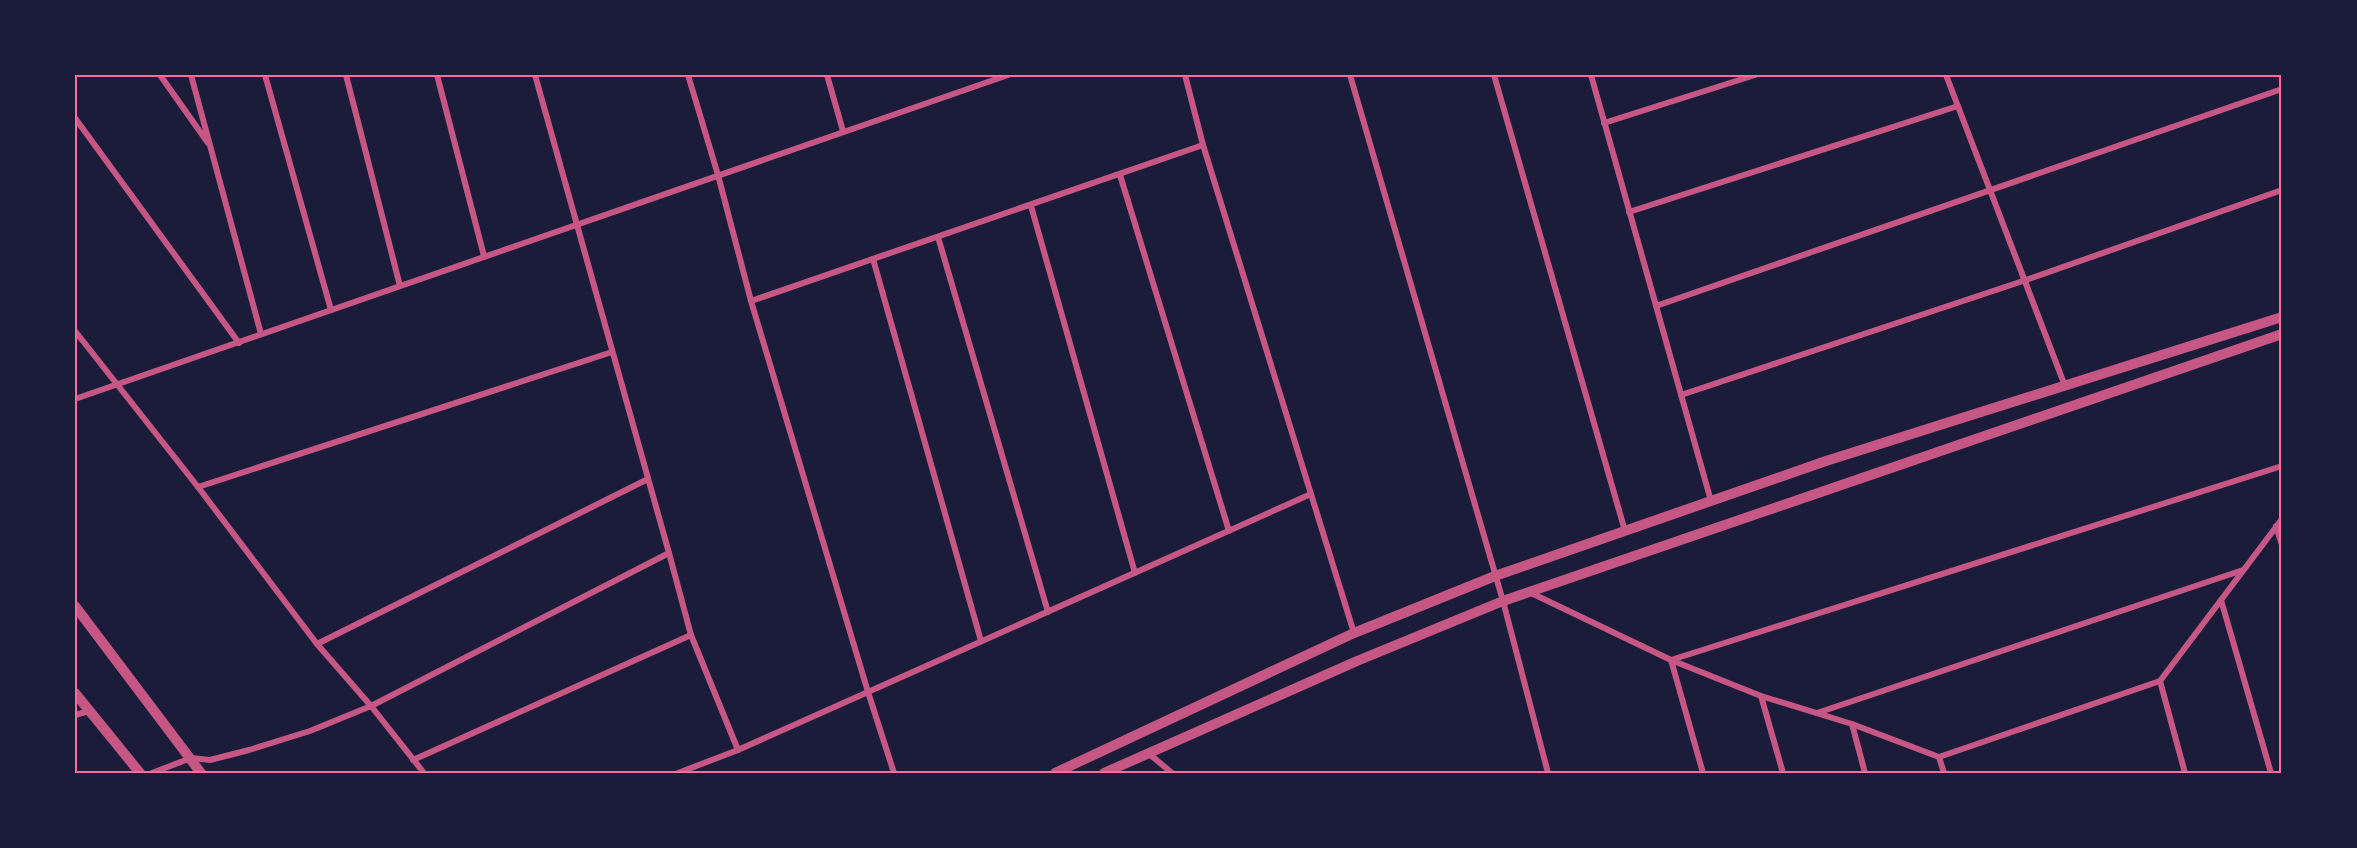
<svg xmlns="http://www.w3.org/2000/svg" width="2357" height="848" font-family="'Alegreya Sans',sans-serif">
<rect width="100%" height="100%" fill="#1b1b3a"/>
<g fill="none" stroke-linecap="round" stroke-linejoin="round">
<g stroke="#c65784" stroke-width="6">
<path d="M160,75L208,143"/>
<path d="M191,75L261,334"/>
<path d="M265,75L331,310"/>
<path d="M346,75L400,286"/>
<path d="M437,75L484,256"/>
<path d="M535,75L669,553"/>
<path d="M688,75L718,175L751,301L868,692L1311,494"/>
<path d="M827,75L843,131"/>
<path d="M1185,75L1203,145L1354,633"/>
<path d="M1350,75L1503,601L1548,773"/>
<path d="M1494,75L1625,531"/>
<path d="M1591,75L1711,501"/>
<path d="M1946,75L2065,386"/>
<path d="M75,118L239,343"/>
<path d="M1604,123L1755,75"/>
<path d="M1120,175L1229,531"/>
<path d="M1031,206L1135,573"/>
<path d="M1629,212L1958,106"/>
<path d="M938,237L1048,612"/>
<path d="M873,259L981,641"/>
<path d="M751,301L1203,145"/>
<path d="M1656,306L2282,89"/>
<path d="M75,331L198,487L317,644L371,706L424,773"/>
<path d="M1681,395L2026,280L2282,190"/>
<path d="M75,399L1008,75"/>
<path d="M198,487L612,352"/>
<path d="M2276,526L2282,545"/>
<path d="M1529,592L1671,660L1761,696L1852,724L1939,757"/>
<path d="M2221,600L2271,773"/>
<path d="M317,644L648,479"/>
<path d="M2160,681L2185,773"/>
<path d="M1761,696L1783,773"/>
<path d="M1817,713L2243,570"/>
<path d="M75,715L89,711"/>
<path d="M1852,724L1865,773"/>
<path d="M1148,753L1172,773"/>
<path d="M413,760L691,635"/>
<path d="M152,773L191,758L210,760L249,750L310,731L371,706L669,553L691,635L738,750"/>
<path d="M678,773L738,750L868,692L894,773"/>
<path d="M1703,773L1671,660L2282,466"/>
<path d="M1944,773L1939,757L2160,681L2282,519"/>
</g>
<g stroke="#c65784" stroke-width="10">
<path d="M75,606L201,773"/>
<path d="M75,693L140,773"/>
<path d="M1055,773L1354,633L1495,576L1826,461L2282,317"/>
<path d="M1104,773L1357,661L1503,601L2282,334"/>
</g>
</g>
<rect width="2357" height="848" fill="none" stroke="#1b1b3a" stroke-width="153"/>
<rect x="76" y="76" width="2204" height="696" fill="none" stroke="#ff6b9d" stroke-width="2"/>
</svg>
